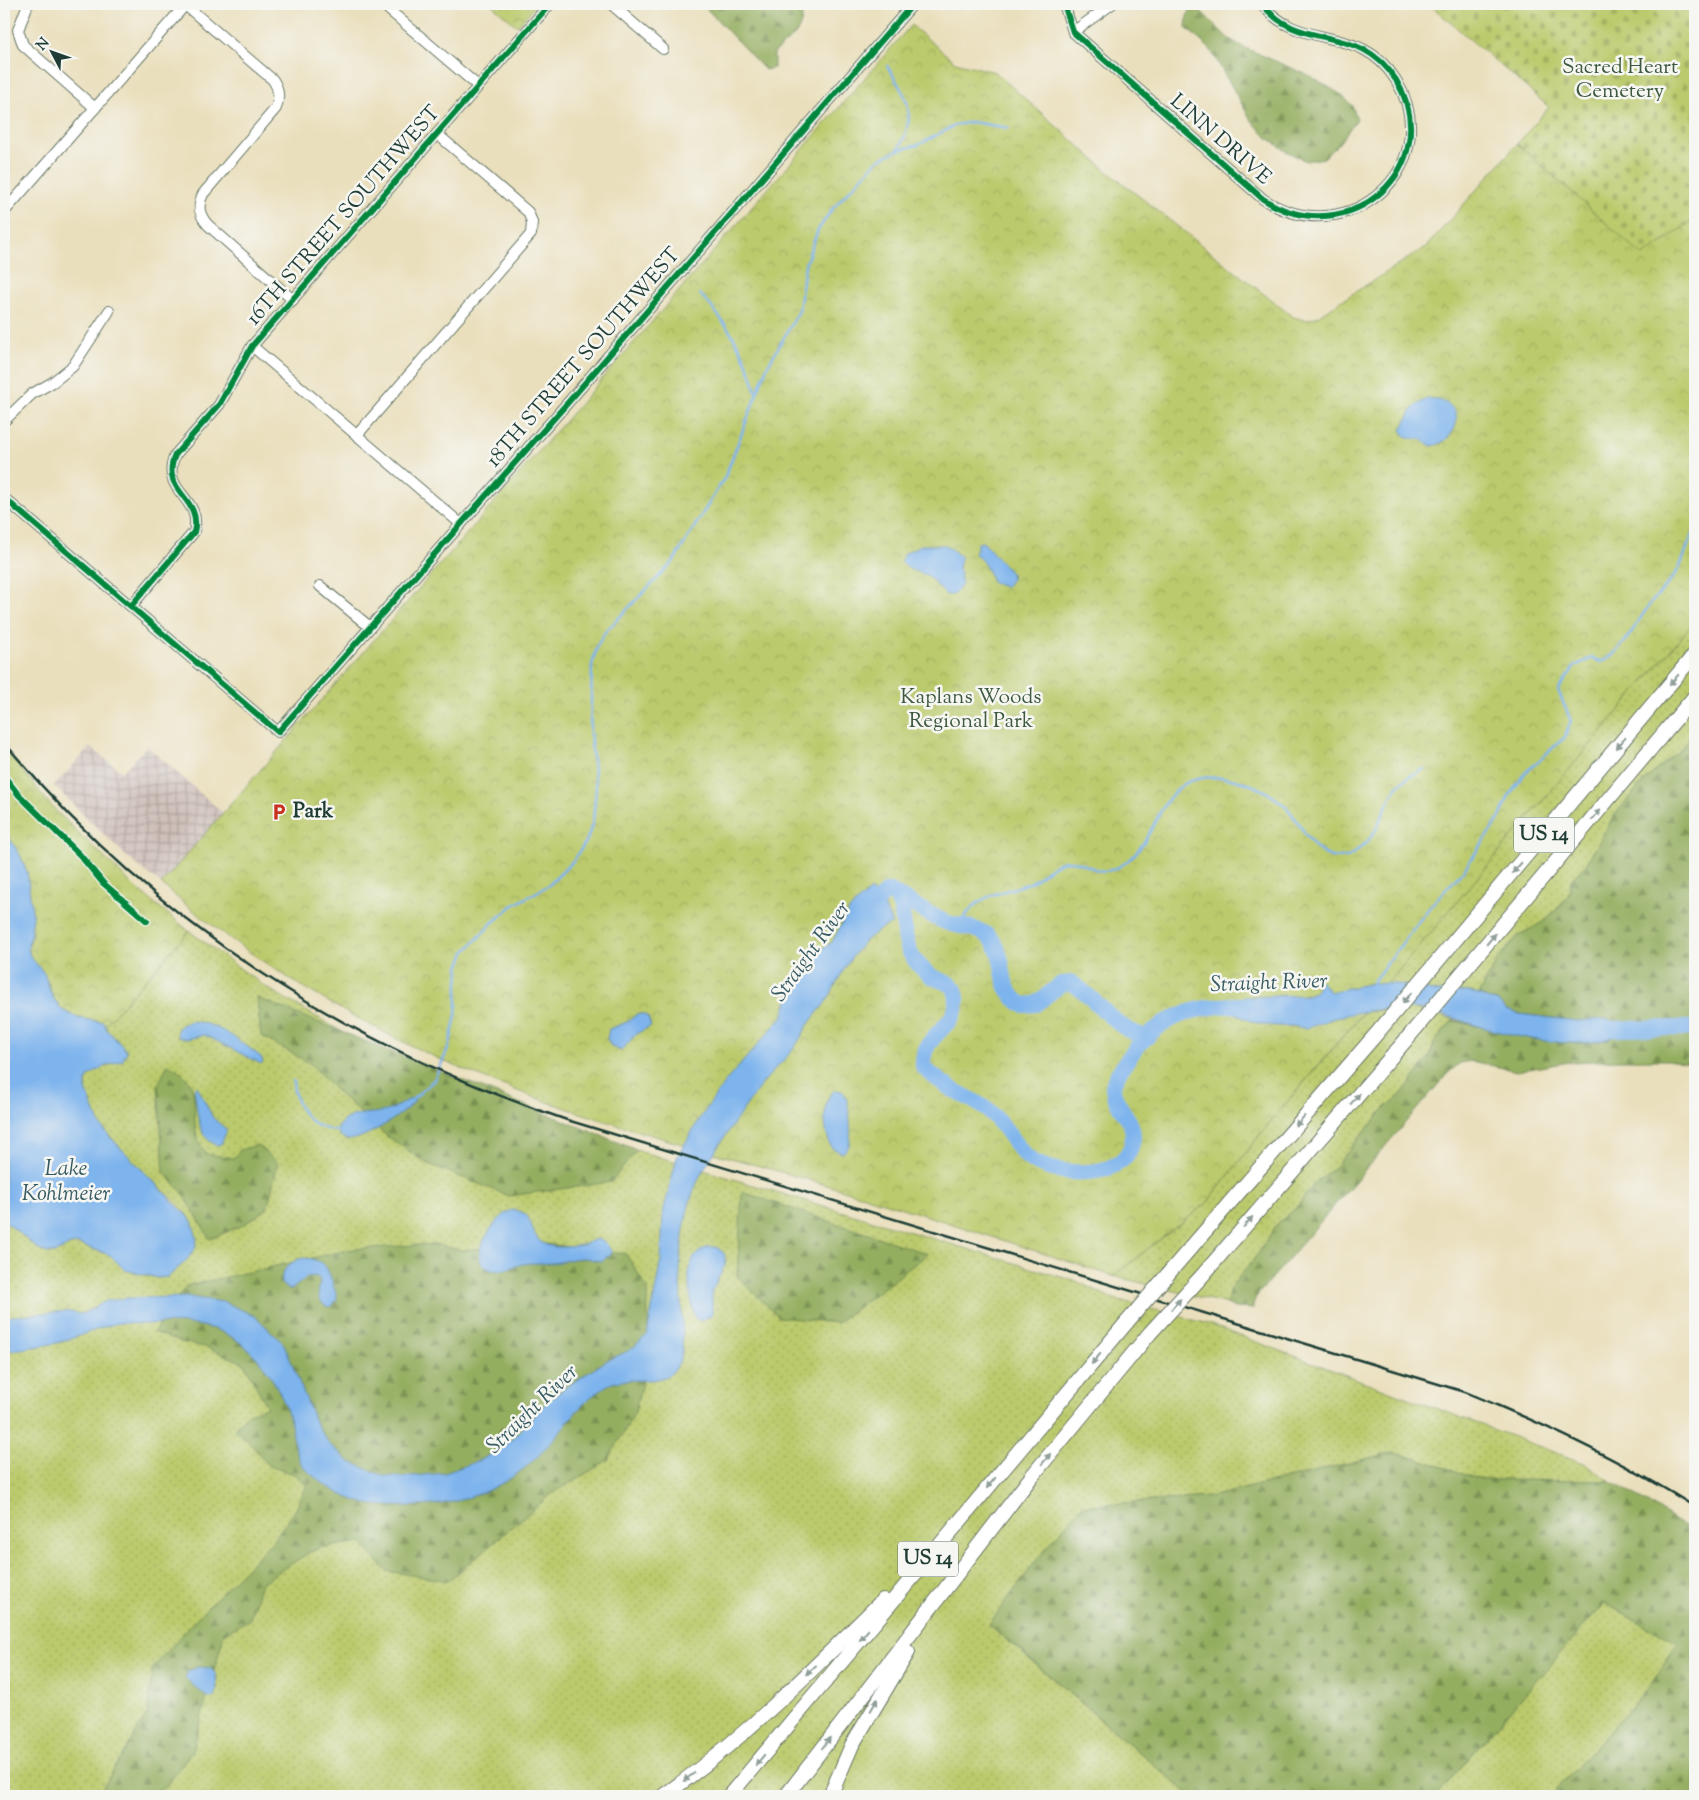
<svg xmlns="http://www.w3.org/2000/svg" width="1699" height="1800" font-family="'Sorts Mill Goudy',serif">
<defs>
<pattern id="industrial-grid" width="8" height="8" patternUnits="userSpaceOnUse" patternTransform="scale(1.25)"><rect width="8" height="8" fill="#cfc0ba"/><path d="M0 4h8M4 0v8" fill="none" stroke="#a79d98"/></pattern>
<pattern id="grass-dots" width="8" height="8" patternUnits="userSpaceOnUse" patternTransform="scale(1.25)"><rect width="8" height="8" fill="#bbca6c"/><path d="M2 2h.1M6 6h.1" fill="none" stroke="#a0ae5e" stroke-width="1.8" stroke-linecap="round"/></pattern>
<pattern id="forest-firs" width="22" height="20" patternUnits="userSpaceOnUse" patternTransform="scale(1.25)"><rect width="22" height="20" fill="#94ae60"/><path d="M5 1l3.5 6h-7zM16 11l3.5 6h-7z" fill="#788f50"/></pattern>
<pattern id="cemetery-stones" width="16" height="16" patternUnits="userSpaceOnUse" patternTransform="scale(1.25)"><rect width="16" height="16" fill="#bbca6c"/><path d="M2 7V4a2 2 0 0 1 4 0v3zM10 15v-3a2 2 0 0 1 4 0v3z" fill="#a0ae5e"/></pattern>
<pattern id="park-crowns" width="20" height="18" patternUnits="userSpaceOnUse" patternTransform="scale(1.25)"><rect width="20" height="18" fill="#bbca6c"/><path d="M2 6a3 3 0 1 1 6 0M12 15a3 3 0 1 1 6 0" fill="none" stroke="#a0ae5e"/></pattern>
</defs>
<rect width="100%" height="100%" fill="#f6f6f2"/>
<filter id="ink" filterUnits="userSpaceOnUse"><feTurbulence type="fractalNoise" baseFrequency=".02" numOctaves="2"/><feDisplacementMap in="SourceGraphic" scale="10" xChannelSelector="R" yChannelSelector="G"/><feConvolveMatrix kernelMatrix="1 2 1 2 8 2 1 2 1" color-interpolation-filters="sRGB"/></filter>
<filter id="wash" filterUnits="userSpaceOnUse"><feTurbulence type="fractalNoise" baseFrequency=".0096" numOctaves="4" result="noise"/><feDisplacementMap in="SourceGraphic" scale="20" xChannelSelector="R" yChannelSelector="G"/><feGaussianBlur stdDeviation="1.12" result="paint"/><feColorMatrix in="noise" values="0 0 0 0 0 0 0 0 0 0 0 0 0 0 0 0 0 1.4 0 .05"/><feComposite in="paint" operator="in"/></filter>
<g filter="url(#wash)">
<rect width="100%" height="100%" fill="#eadfbc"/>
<path fill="url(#industrial-grid)" d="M147,746L223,813L161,884L126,856L54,786L90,747L122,772Z"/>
<g fill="url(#grass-dots)" stroke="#6d8450">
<path d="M1695,621V731L1682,748L1643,782L1614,816L1587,863L1571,880L1569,894L1560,906L1543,922L1518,936L1497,961L1478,995L1470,992H1438L1387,984Z"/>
<path d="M189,931L267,988L363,1044L596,1138L1078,1282L1111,1298L1208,1324L1584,1463L1611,1481L1484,1480L1394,1452L1210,1497L1082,1506L989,1625L1191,1796H4V1220L39,1250L48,1253H55L70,1245L78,1244L110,1255L126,1270L158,1278L168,1277L186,1261L192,1221L178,1204L130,1159L99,1123L86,1090V1082L89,1076L101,1068L123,1060L127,1051L107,1030L106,1024Z"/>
<path d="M1411,1008L1471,1024L1452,1021L1434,1043L1430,1057L1401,1095L1384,1109L1333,1169L1315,1183L1296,1208L1277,1224L1258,1254L1232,1286L1227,1304L1113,1276L1207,1203L1265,1128L1364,1012Z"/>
<path d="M1604,1603L1678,1642L1650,1686L1551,1796H1436Z"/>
</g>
<g fill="url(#forest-firs)" stroke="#5a764a">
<path d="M702,4H802C804,36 793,34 774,53V68L765,70Z"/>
<path d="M1192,7L1201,11L1228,38L1243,47L1312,77L1340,94L1352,105L1357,119L1339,143L1324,158L1306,161L1286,151L1268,138L1251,120L1210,49L1186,28L1187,16Z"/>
<path d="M1695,731V1065L1667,1060H1618L1569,1062L1517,1071L1471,1061L1460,1063L1447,1074L1269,1282C1262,1290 1252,1298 1253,1309L1235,1308L1227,1304L1232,1286L1258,1254L1277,1224L1296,1208L1315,1183L1333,1169L1384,1109L1401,1095L1430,1057L1434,1043L1452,1021C1498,1028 1585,1061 1626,1030L1608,1019L1578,1021L1519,1014L1507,1010L1498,1002L1478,995L1497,961L1518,936L1543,922L1561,906L1569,894L1571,880L1587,863L1614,816L1643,782L1682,748Z"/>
<path d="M257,998L637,1150L611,1182L509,1196L426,1163L387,1136L338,1093L311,1064L261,1036Z"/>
<path d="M168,1064C204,1084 191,1100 196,1132C197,1139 202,1147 206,1154L234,1158L240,1150L257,1145L278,1163L267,1209L243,1225L210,1239L183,1193L164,1172L158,1085Z"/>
<path d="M742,1192L928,1254L837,1323L779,1317L737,1276Z"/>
<path d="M435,1244L460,1250L546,1244L626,1254L647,1288L649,1355L635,1412L608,1460L549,1496L448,1581L386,1571L360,1542L320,1548L310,1552L261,1583L250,1619L224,1634L193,1749L166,1787L144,1796H100L99,1794L148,1713L152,1669L195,1620L271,1543L296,1509L307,1485L294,1474L269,1466L250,1443L234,1429L249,1413L267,1407L244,1363L205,1347L181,1342L154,1332L186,1286L353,1249Z"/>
<path d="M1395,1452L1484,1480L1611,1481L1695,1532V1796H1551L1650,1686L1678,1643L1604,1603L1436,1796H1191L989,1624L1039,1557L1082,1506L1210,1497Z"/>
</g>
<path fill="url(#cemetery-stones)" stroke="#6d8450" d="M1429,4H1695V219L1643,257L1517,144L1549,107Z"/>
<g fill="url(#park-crowns)" stroke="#6d8450">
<path d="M491,4H537L517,26Z"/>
<path d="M911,25L955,62L995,72L1107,171L1293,317L1306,320L1316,317L1426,247L1517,144L1643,256L1695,219V621L1265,1128L1207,1203L1113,1276C1019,1246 925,1214 830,1186C709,1151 577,1118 462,1069C353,1022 251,961 161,884Z"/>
<path d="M4,749L56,811L136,888L189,931L106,1024L103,1022L78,1018L62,1010L52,996L49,984L30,956L28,948L32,936L27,872L20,855L4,829Z"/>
</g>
<g fill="#7eb4ed" stroke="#4e7890">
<path d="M1428,398C1475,403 1455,444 1431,446L1421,439L1407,438L1401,430L1414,407Z"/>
<path d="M983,542L1011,573L1012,579L1006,587C986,583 993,576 984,564C982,560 978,557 975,554L978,543Z"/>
<path d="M921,545H946L961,557L959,568L962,585L953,595H946L927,575L911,570L901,562L905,553Z"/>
<path d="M4,829L20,855L27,872L33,918L28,948L30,956L44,973L52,996L62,1010L78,1018L103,1022L107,1030L127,1051L123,1060L101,1068L89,1076L86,1082V1090L99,1123L109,1136L192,1221L197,1238L195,1249L186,1261L168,1277L158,1278L125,1270L110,1255L78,1244L70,1245L55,1253H48L39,1250L4,1220Z"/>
<path d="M870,890L881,899L892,924C881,928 872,934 864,942C848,959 839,979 828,999C822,1008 814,1016 808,1025C803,1033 799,1041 794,1048C786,1059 775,1068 767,1078C751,1097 738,1118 724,1138C713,1155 701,1171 694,1190C684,1216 682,1242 680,1269C679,1292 687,1346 679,1363C665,1392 629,1372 606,1386C579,1403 563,1430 541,1453C507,1488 464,1505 415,1506C392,1506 371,1508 349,1498C335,1492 309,1476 301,1463C293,1448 294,1433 289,1417C278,1380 252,1341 214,1329C189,1321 166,1324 141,1324C132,1324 123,1322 114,1324C95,1329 76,1338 57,1343C39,1347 21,1348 4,1352V1317L65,1311L82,1314L106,1301L126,1298L189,1297L224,1302L255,1316L284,1344L316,1424L329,1444L350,1462L384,1476L401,1477L445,1473L478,1461L498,1451L516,1435L544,1405L563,1389L606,1361L630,1350L647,1335L661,1259L663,1213L677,1157L700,1118L725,1082L783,1016L791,992L804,975L812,957L832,942L849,910Z"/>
<path d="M1320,980L1330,992L1372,983L1398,984L1438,992H1470L1498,1002L1507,1010L1519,1014L1578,1021L1608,1019L1627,1030C1589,1056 1513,1037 1472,1024C1452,1018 1430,1009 1409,1008C1386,1008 1361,1011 1338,1017C1327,1020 1316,1026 1306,1028C1301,1029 1296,1026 1291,1026C1266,1027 1244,1023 1226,1005L1243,997L1307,995L1315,992Z"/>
<path d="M637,1014H643L648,1017L651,1026L636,1034L621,1051L611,1046L607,1039L609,1029L627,1022Z"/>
<path d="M191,1021C218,1023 240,1041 261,1057L263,1061L261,1064L205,1035L187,1039L178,1037L177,1030L181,1025Z"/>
<path d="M197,1086L213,1118L227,1130L221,1144L217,1145C195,1137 198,1107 194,1089Z"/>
<path d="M835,1090L842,1091C850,1098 851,1129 850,1140C850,1146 847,1150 842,1153L832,1148C824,1134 820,1100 835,1090Z"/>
<path d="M414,1098V1102C402,1115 365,1140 347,1140L339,1135L338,1127C350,1109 372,1116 389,1110C398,1107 405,1100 414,1098Z"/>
<path d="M512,1210C535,1211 528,1229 539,1240C548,1250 570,1247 582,1245C587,1244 591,1240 597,1239L605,1242L611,1250V1254L602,1261C595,1261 590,1258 583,1258C573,1258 563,1262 553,1263C543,1264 533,1262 523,1264C513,1266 499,1274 489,1269C464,1259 496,1216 512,1210Z"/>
<path d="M709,1247H716L724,1253L726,1263L712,1291V1315L700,1321L695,1318C690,1294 679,1256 709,1247Z"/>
<path d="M303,1258C330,1259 329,1275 337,1296V1299L332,1306L328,1307C315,1301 319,1291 320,1280L316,1276L307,1277L291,1290L283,1285C277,1272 292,1260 303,1258Z"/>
<path d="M198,1667L210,1668L216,1674L217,1687L214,1698L207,1697L185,1678L188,1671Z"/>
</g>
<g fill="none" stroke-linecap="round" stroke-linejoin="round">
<g stroke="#7eb4ed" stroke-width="2.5">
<path d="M887,66C908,99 918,113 898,150"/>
<path d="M700,294C727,323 747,353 756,392"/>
<path d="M958,926C962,920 967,913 972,908C987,892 1014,891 1033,881C1042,876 1052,865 1061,862C1085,856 1097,882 1122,865C1167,835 1153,765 1231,779C1252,783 1268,791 1284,805C1304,823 1312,864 1347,857C1351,856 1355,852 1359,849C1382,832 1381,809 1396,788C1403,779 1414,774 1424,769"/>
<path d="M1372,983L1432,904L1463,871L1499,819L1509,796L1525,773L1565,737L1571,721L1558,690L1575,666L1592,658L1601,662C1625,651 1635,623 1651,603C1659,593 1671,582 1678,570C1685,558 1686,544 1695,532"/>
<path d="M293,1081C294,1108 311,1130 339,1131"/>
<path d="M412,1100L434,1080L449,1047L456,1016L459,967L465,952L492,923L512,906L549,885L573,861L587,840L593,821L596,788L590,733L592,665L597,646L605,632L673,562L725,477L767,367L799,311L805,265L818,230L833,208L878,160L898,150L918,145L956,125L972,122L1009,128"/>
</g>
<g stroke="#7eb4ed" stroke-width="16">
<path d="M896,895C912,903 927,914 943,921C961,929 984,925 995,944C1008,967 996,987 1023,1005L1036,1004L1061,984L1072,983C1100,1001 1113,1029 1147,1037"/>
<path d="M866,915L886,892L891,891C909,907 899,940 914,959C918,964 924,971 930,975C940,983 956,980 957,998C958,1029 921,1032 923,1067C932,1075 943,1084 953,1090C966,1097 981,1103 992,1114C1007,1128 1018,1153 1034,1162C1061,1177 1130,1181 1133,1137C1134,1118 1115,1108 1113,1089C1113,1079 1120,1070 1126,1062C1155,1017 1195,1004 1246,1005"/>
<path d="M1601,1029L1695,1028"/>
</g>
</g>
</g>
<g filter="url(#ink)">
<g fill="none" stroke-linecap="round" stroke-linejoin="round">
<g stroke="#667664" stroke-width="12">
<g id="minor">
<path d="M28,4L18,30L23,45L95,108"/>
<path d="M184,4L273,80C279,89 280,97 276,108L203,194C197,206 199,215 208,225L293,300"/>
<path d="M382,4L478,86"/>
<path d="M611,4L663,49"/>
<path d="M1064,4L1073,32L1263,199C1350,255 1447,164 1396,80C1359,21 1301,53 1262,4"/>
<path d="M1073,32L1112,4"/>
<path d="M4,212L186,4"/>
<path d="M252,346L461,524"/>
<path d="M4,421L32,394L53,382L73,366L109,311"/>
<path d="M357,435L531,234L532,222L528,212L437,134"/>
<path d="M4,498L278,732L571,399L913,4"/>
<path d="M320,586L370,627"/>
<path d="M131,606L194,532C203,496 159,493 175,455L219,405L252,346L550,4"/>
</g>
</g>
<g stroke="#667664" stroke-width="16">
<g id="highway">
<path d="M1174,1267L1378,1032L1695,654"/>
<path d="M1202,1276L1405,1041L1695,696"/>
<path d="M663,1796C743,1740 813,1669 883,1600"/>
<path d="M729,1796L1127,1322"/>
<path d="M786,1796L1032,1476L1150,1333"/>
<path d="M830,1796L852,1745L908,1652"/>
</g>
</g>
<use href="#minor" stroke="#fff" stroke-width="10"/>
<use href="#highway" stroke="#fff" stroke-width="14"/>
<path stroke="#1f3d34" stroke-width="2.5" d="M4,742C152,922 347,1046 567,1120L1465,1392C1545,1424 1622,1461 1695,1507"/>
<g stroke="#667664" stroke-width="16" stroke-linecap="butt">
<g id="highway-bridge">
<path d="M1127,1322L1174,1267"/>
<path d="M1150,1333L1202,1276"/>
</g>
</g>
<use href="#highway-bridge" stroke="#fff" stroke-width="14"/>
<g stroke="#f6f6f2" stroke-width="9">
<g id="cycleway">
<path d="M1064,4L1073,32L1263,199C1350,255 1447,164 1396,80C1359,21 1301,53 1262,4"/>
<path d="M4,498L278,732L571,399L913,4"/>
<path d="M131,606L194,532C203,496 159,493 175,455L219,405L252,346L550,4"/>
<path d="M4,776L18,794L80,855L103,883L147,921"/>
</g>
</g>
<use href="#cycleway" stroke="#00873e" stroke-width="6"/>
</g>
<defs><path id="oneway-solid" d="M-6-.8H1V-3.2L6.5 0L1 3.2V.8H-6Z" transform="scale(1.25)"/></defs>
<g fill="#8f9e9a">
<use href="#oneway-solid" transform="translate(1674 680) rotate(130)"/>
<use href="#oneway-solid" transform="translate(1621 743) rotate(130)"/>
<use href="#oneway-solid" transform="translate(1596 815) rotate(-50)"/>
<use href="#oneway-solid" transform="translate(1517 868) rotate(130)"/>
<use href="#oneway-solid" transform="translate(1491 939) rotate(-50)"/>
<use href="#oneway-solid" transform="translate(1407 998) rotate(130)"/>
<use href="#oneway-solid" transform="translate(1355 1099) rotate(-49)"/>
<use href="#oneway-solid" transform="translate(1300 1121) rotate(132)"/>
<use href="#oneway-solid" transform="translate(1248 1222) rotate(-49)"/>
<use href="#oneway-solid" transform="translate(1176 1304) rotate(-48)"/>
<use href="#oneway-solid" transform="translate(1096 1359) rotate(130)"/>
<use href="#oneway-solid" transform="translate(1046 1459) rotate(-51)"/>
<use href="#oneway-solid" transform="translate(991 1483) rotate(130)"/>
<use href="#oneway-solid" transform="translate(864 1635) rotate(130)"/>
<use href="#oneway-solid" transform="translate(811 1670) rotate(138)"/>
<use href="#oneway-solid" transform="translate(874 1705) rotate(-60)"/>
<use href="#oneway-solid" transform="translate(826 1743) rotate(-53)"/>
<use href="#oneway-solid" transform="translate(760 1760) rotate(130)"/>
<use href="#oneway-solid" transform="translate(689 1777) rotate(143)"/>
</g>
</g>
<defs>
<g id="parking-bare" transform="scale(1.35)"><path d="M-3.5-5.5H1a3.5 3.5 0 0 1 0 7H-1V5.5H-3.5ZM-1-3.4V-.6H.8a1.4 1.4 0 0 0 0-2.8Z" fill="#c8321e" stroke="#f6f6f2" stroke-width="2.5" paint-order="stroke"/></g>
</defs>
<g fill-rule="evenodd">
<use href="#parking-bare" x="279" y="812"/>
</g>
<g text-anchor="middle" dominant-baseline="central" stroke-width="5" stroke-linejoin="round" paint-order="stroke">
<g fill="#f6f6f2" stroke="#60746d" stroke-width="1">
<rect x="1514" y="817.5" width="60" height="35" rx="4"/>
<rect x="898" y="1541.5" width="60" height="35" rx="4"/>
</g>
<g font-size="20" font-weight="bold" fill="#1f3d34">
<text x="1544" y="835">US 14</text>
<text x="928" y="1559">US 14</text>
</g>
<g font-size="21" fill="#3e593f" stroke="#f6f6f2">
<text x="1620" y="68">Sacred Heart<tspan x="1620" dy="24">Cemetery</tspan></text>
<text x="971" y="698">Kaplans Woods<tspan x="971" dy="24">Regional Park</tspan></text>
</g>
<g font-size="21" fill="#1f3d34" stroke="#f6f6f2">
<text transform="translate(1220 140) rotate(41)">LINN DRIVE</text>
<text transform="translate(344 216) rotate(-49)">16TH STREET SOUTHWEST</text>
<text transform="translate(584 358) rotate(-49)">18TH STREET SOUTHWEST</text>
</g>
<g font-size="21" font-weight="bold" fill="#1f3d34" stroke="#f6f6f2" text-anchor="start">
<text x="293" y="812">Park</text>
</g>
<g font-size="22" font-style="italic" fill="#375b62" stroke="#f6f6f2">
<text transform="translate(812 952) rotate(-54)">Straight River</text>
<text transform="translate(1269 984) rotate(-2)">Straight River</text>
<text x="66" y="1170">Lake<tspan x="66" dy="25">Kohlmeier</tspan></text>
<text transform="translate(533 1410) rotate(-44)">Straight River</text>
</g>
</g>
<rect width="1699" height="1800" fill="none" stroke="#f6f6f2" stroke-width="20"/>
<g transform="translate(52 52) rotate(311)" stroke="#f6f6f2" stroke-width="4" paint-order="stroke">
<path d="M0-4L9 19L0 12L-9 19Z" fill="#1f3d34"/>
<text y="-8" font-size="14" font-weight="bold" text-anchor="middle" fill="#1f3d34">N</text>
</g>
</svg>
